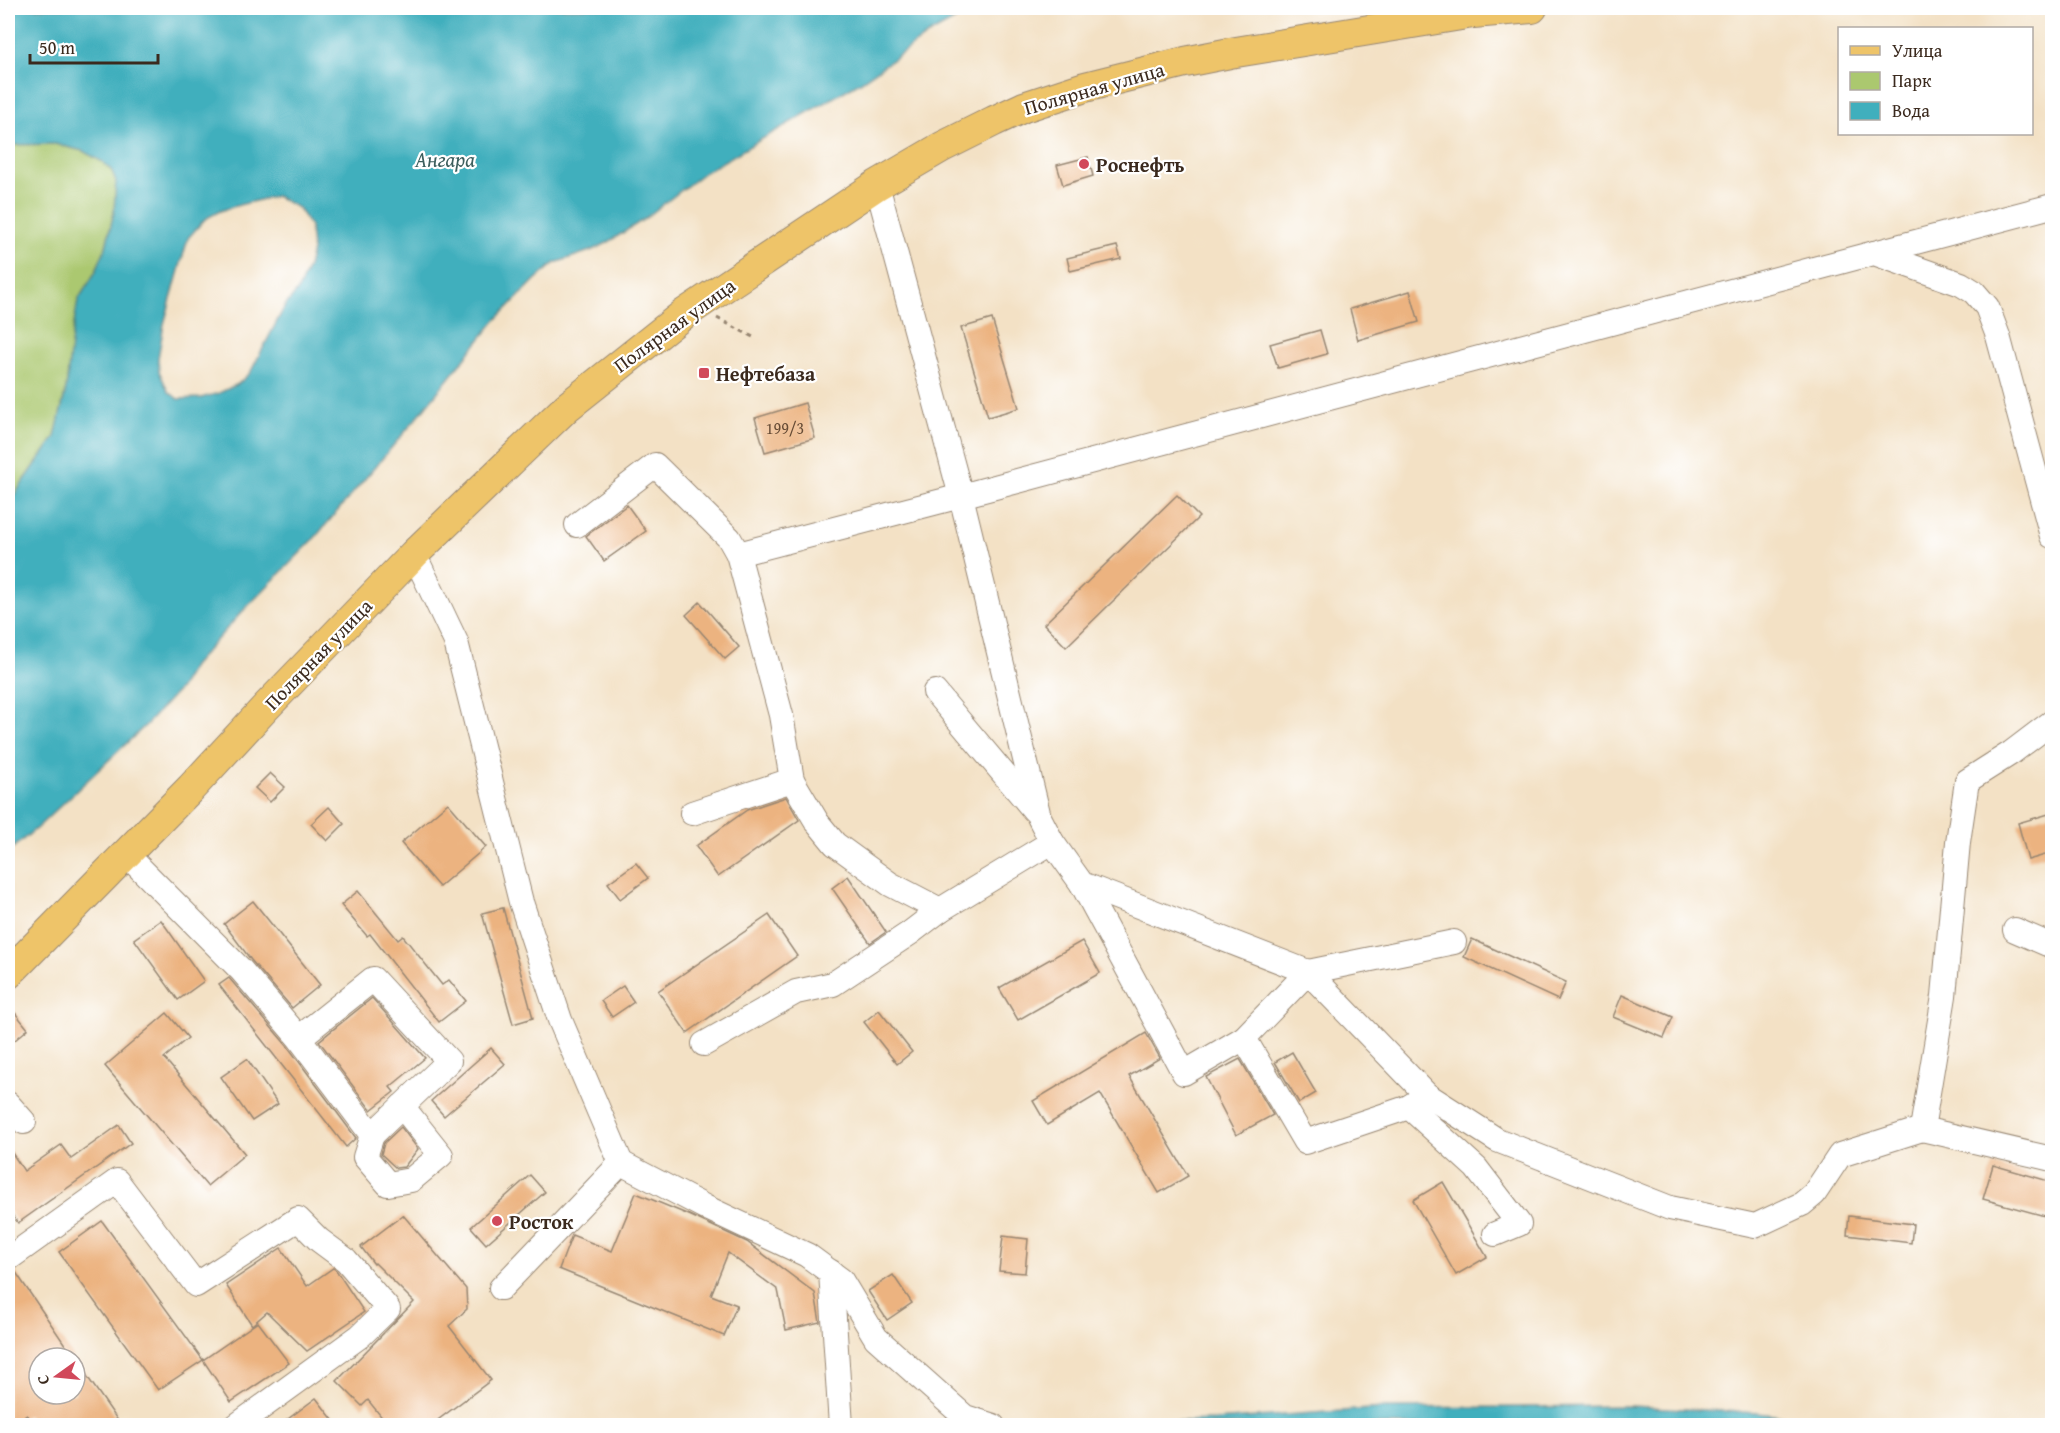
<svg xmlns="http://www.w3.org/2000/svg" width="2060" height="1433" font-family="'Gentium Book Plus',serif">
<rect width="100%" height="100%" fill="#fff"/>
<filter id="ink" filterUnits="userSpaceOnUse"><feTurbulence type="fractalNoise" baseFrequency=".0167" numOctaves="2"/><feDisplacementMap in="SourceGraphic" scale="12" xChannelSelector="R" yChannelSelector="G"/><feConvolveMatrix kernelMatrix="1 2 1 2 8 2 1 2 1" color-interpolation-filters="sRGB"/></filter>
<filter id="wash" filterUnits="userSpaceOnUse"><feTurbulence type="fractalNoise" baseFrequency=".008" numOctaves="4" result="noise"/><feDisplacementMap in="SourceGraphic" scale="24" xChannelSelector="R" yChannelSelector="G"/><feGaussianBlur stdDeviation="1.35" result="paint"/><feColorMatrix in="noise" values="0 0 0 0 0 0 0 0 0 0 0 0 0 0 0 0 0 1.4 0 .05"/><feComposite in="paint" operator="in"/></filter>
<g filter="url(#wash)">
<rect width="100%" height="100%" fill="#f3e1c5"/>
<path fill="#abc86f" stroke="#737946" stroke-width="1.5" d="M55,144L83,151L103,162L112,171L116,181L114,212L106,247L95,273L78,300L66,389L55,437L8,504V145Z"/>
<g fill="#40afbd" stroke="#3e6c6e" stroke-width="1.5" fill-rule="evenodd">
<path d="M8,8H977L928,35L860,82L705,172L643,220L607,243L590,251L555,263L535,280L494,322L415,420L312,541L240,614L193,666L180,688L146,725L38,827L8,852V504L55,437L66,389L72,335L78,300L95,273L106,247L114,212L116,181L112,171L103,162L83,151L55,144L8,145ZM276,196L298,208L310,226L312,250L308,267L298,290L285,306L250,373L238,384L219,393L201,398L178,399L168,391L159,371L158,358L164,324L188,238L205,219L220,211L239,205Z"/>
<path d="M1631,1406L1758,1413L1846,1425H1117L1119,1423L1215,1420L1384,1408Z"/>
</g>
<g id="blocks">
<g fill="#ecb380">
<path d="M1088,157L1093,176L1063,185L1057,165Z"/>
<path d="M1117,246L1121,259L1070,271L1067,258Z"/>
<path d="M1410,291L1419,322L1358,340L1350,309Z"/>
<path d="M992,319L1019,408L988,417L961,328Z"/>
<path d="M1320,330L1327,354L1278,368L1270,344Z"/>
<path d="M805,403L815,438L765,452L755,418Z"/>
<path d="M1177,495L1199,517L1066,647L1044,624Z"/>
<path d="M627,505L646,531L604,561L586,536Z"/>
<path d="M700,602L739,647L725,659L686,615Z"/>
<path d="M270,773L285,787L270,802L255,788Z"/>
<path d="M786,797L799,820L718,877L696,846L747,810Z"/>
<path d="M448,803L486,847L439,887L401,843Z"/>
<path d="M329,807L344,824L327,841L311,824Z"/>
<path d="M2052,813V853L2028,860L2018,823Z"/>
<path d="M636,863L648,878L620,899L608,883Z"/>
<path d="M848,876L886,932L870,943L832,888Z"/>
<path d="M358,891L398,940L403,936L442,985L449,980L466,1001L439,1022L370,934L367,936L341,905Z"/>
<path d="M253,901L320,985L292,1008L251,960L224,924Z"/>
<path d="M503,908L533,1018L513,1024L482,913Z"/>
<path d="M769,915L797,956L687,1033L658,991Z"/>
<path d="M161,920L204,981L178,1000L134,939Z"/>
<path d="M1472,939L1566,982L1558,1000L1464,957Z"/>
<path d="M1082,941L1100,973L1018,1020L999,988Z"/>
<path d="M229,978L288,1047L356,1138L346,1147L219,985Z"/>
<path d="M623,986L634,1002L612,1017L601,1001Z"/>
<path d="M1622,995L1673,1017L1664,1038L1613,1017Z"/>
<path d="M372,998L425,1058L390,1087L394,1092L371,1110L319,1041Z"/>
<path d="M8,1004L28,1029L8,1046Z"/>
<path d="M879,1010L912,1052L897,1064L864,1022Z"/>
<path d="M167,1013L188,1038L164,1058L245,1154L207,1186L105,1066Z"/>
<path d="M1146,1033L1160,1058L1129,1076L1188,1176L1159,1193L1100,1093L1047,1125L1033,1101Z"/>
<path d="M491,1048L505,1064L444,1116L431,1101Z"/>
<path d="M1292,1052L1316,1093L1299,1103L1275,1062Z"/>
<path d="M247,1059L278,1104L252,1121L221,1077Z"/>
<path d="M1240,1059L1273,1115L1236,1135L1206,1077Z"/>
<path d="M119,1125L131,1143L18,1223L8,1209V1147L24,1171L61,1145L71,1159Z"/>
<path d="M401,1127L418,1149L404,1167L396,1168L381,1154L384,1143Z"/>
<path d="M1993,1165L2052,1182V1218L1983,1199Z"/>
<path d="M530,1175L545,1192L486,1244L471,1227Z"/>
<path d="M1443,1182L1487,1257L1456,1275L1413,1200Z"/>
<path d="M636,1193L689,1215L747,1242L815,1293L820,1322L786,1330L778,1290L728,1253L711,1295L737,1305L724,1336L559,1269L572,1235L612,1251Z"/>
<path d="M403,1215L466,1289L467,1309L449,1326L491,1380L431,1425H388L368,1400L362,1406L337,1381L414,1302L375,1263L374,1264L361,1247Z"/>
<path d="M1849,1216L1913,1224L1911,1243L1847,1235Z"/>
<path d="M102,1221L203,1360L158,1390L59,1252Z"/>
<path d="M1003,1236L1028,1239L1025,1273L999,1271Z"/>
<path d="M281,1248L307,1286L333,1268L336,1270L364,1312L307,1351L267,1312L252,1325L226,1285Z"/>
<path d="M15,1271L74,1358H39V1394H75V1359L121,1425H35L27,1415L11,1425H8V1273Z"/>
<path d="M893,1275L912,1303L887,1320L868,1291Z"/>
<path d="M258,1322L289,1363L231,1402L203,1360Z"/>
<path d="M316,1398L337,1425H280Z"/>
</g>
</g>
</g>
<g filter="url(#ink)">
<use href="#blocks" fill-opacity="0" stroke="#978672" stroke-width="1.5"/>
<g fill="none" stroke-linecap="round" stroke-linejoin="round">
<g stroke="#978672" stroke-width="26">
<g id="minor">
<path d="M877,185L961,496L1874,253L1961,284L1974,292L1987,307L1998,336L2052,536"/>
<path d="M1874,253L2052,206"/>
<path d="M577,525L655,465L729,538L738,554"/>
<path d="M414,554L456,642L521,902L560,1020L621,1163L501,1288"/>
<path d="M935,692L1034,810"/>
<path d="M2052,722L2011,753L1967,781L1958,842L1944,996L1922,1129L2052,1159"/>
<path d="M792,780L817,822L835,844L890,884L940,910"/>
<path d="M692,813L792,780L781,715L738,554L961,496L1039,817L1052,842L1082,884L1308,972L1427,1095L1497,1140L1670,1208L1755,1226L1802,1204L1814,1194L1840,1155L1922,1129"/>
<path d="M126,854L241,970L299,1038L373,979L449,1061L372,1135L299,1038"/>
<path d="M1082,884L1184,1073L1244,1038"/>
<path d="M2015,930L2052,946"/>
<path d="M704,1044L796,992L833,984L910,933L940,910L1052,842"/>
<path d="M1427,1095L1409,1107L1305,1142L1244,1038L1308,972L1454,942"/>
<path d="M8,1104L24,1122"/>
<path d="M1409,1107L1476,1168L1519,1224L1495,1234"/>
<path d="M372,1135L365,1157L388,1184L411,1180L441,1155L402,1106"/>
<path d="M621,1163L705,1207L807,1255L841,1280L876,1338L965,1417L993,1426"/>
<path d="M8,1259L117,1181L196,1285L298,1219L319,1240L346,1260L388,1309L360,1336L236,1426"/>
<path d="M831,1272L841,1426"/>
</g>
</g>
<g stroke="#978672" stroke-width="32">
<path id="major" d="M8,974L191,788L266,707L414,554L567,407L684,314L877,185L942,147L994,121L1024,107L1085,87L1185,62L1230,53L1473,13L1532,8"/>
</g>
<path stroke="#978672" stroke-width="3" stroke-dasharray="4.5 4.5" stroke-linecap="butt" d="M717,318L753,337"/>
<use href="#minor" stroke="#fff" stroke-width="24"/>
<use href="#major" stroke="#eec469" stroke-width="30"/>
</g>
</g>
<g fill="#d1495b" stroke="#fff" stroke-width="2">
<circle cx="1084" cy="164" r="6"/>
<rect x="698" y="367" width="12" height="12" rx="3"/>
<circle cx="497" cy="1221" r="6"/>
</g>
<g text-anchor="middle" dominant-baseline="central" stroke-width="4.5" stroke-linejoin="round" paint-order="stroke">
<g font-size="16" fill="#674c36">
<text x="785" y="428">199/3</text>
</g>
<g font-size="20" fill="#3b2a1e" stroke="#fff">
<text transform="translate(1094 88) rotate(-16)">Полярная улица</text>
<text transform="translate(674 325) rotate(-36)">Полярная улица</text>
<text transform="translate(318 654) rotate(-46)">Полярная улица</text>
</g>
<g font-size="20" font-weight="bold" fill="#3b2a1e" stroke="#fff" text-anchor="start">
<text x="1096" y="164">Роснефть</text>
<text x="716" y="373">Нефтебаза</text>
<text x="509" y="1221">Росток</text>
</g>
<g font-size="21" font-style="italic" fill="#3d5f5e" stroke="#fff">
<text x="445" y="159">Ангара</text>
</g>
</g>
<rect width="2060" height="1433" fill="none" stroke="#fff" stroke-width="30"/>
<rect x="1838" y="27" width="195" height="108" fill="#ffffff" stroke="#b1aaa5" stroke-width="1.5"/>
<rect x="1850" y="46" width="30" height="9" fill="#eec469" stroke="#b1aaa5" stroke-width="1.5"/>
<text x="1892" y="57" font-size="18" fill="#3b2a1e">Улица</text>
<rect x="1850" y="72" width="30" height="18" fill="#abc86f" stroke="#b1aaa5" stroke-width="1.5"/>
<text x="1892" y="87" font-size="18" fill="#3b2a1e">Парк</text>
<rect x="1850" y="102" width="30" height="18" fill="#40afbd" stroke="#b1aaa5" stroke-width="1.5"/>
<text x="1892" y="117" font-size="18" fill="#3b2a1e">Вода</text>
<g transform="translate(57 1376) rotate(255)"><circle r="28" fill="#ffffff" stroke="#b1aaa5" stroke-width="1.5"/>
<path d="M0-4.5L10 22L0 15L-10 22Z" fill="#d1495b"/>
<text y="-9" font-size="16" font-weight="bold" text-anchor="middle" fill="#3b2a1e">С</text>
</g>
<path d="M30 54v9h128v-9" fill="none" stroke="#3b2a1e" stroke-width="3"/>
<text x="39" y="54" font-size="18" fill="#3b2a1e" stroke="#ffffff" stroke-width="4.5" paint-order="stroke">50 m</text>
</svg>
